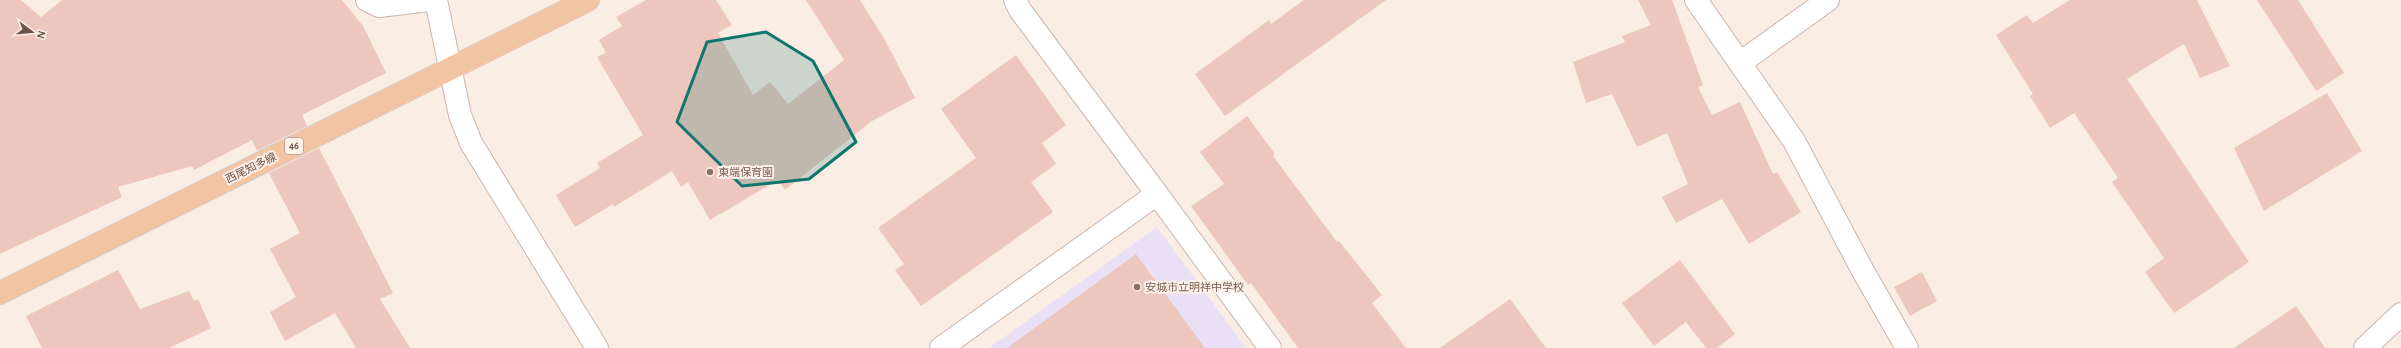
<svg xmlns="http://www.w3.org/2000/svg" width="2401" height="348" font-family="'Alegreya Sans','Noto Sans JP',sans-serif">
<rect width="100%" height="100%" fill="#faede3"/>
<path fill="#eae0f6" d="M1157,227L1246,348H989Z"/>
<g fill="#edc7bd">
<path d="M0,0H21L41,17L62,0H342L363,26L386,73L302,115L307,126L257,151L252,140L194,170L192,166L118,187L122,197L0,254Z"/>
<path d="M646,0H716L732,25L718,33L753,95L770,82L788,104L844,60L806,0H860L885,40L915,98L872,121L785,190L778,180L710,220L688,182L681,187L672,171L614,207L613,204L575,227L556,195L600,168L597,163L643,135L597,57L606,53L599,40L622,26L616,17Z"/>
<path d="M1304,0H1386L1225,116L1195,74L1269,20L1271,24Z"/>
<path d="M1638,0H1672L1703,85L1698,87L1712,115L1740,102L1773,174L1777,172L1801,212L1749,244L1722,199L1676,223L1662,197L1688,184L1667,133L1637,147L1612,94L1586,103L1573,62L1625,42L1622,36L1651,25Z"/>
<path d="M2070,0H2197L2230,66L2200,78L2184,44L2127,79L2249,262L2174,313L2145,272L2164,258L2112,182L2118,178L2074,113L2050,128L2030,96L2033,94L1996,35L2027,15L2033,23Z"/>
<path d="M2257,0H2298L2344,73L2316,91Z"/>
<path d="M1016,55L1066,125L1042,143L1056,164L1031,182L1053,212L921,306L895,270L904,264L878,228L976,158L941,109Z"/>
<path d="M2327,93L2362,151L2264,211L2234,148Z"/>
<path d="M1247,116L1275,154L1273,156L1337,242L1339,241L1382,295L1372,303L1406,348H1298L1251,283L1248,285L1191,206L1224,184L1200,152Z"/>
<path d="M319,148L393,293L380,299L410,348H356L335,313L285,341L270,312L296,297L270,249L300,233L269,173Z"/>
<path d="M1136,254L1205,348H1007Z"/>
<path d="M1680,260L1735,334L1717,348H1706L1686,322L1654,346L1622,303Z"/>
<path d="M118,270L140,309L189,291L194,301L198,299L211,328L169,348H42L26,316Z"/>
<path d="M1922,272L1937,301L1910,316L1894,287Z"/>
<path d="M1510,299L1546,348H1440Z"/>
<path d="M2296,306L2325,348H2234Z"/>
</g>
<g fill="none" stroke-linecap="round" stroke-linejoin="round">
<g stroke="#ccb5ae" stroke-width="24">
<g id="street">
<path d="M367,0L379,6L429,0"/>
<path d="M436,0L460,115L471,143L597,348"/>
<path d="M1015,0L1020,10L1157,194"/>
<path d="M1696,0L1794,141L1863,271L1907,348"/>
<path d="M1740,63L1828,0"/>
<path d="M941,348L1157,194L1270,348"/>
<path d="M2365,348L2401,314"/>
</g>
</g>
<g stroke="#d7cecd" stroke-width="24">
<path id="primary" d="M0,293L588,0"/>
</g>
<use href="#street" stroke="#fff" stroke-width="22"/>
<use href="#primary" stroke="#f3c4a1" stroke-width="22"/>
</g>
<path fill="#0f766e" fill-opacity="0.2" stroke="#0f766e" stroke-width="3" stroke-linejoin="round" d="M766,32L813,61L856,142L809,179L742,186L677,122L707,42Z"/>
<g fill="#8d6e63" stroke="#fdf1e9" stroke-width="1.5">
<circle cx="710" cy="172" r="4"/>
<circle cx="1137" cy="287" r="4"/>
</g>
<g text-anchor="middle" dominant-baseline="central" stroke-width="4" stroke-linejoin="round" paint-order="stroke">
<rect fill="#fdf1e9" stroke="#9a817a" stroke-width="1" x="285" y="138" width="18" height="16" rx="3"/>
<g font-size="10" font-weight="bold" fill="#70514b">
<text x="294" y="146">46</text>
</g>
<g font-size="11" fill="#70514b" stroke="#fdf1e9">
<text transform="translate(251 168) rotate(-26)">西尾知多線</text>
</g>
<g font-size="11" fill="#785e54" stroke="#fdf1e9" text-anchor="start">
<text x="718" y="172">東端保育園</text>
<text x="1145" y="287">安城市立明祥中学校</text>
</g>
</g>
<g transform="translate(32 32) rotate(106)" stroke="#fdf1e9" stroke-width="3" paint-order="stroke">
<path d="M0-3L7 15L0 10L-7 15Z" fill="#70514b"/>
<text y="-6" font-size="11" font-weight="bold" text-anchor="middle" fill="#70514b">N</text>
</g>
</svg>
